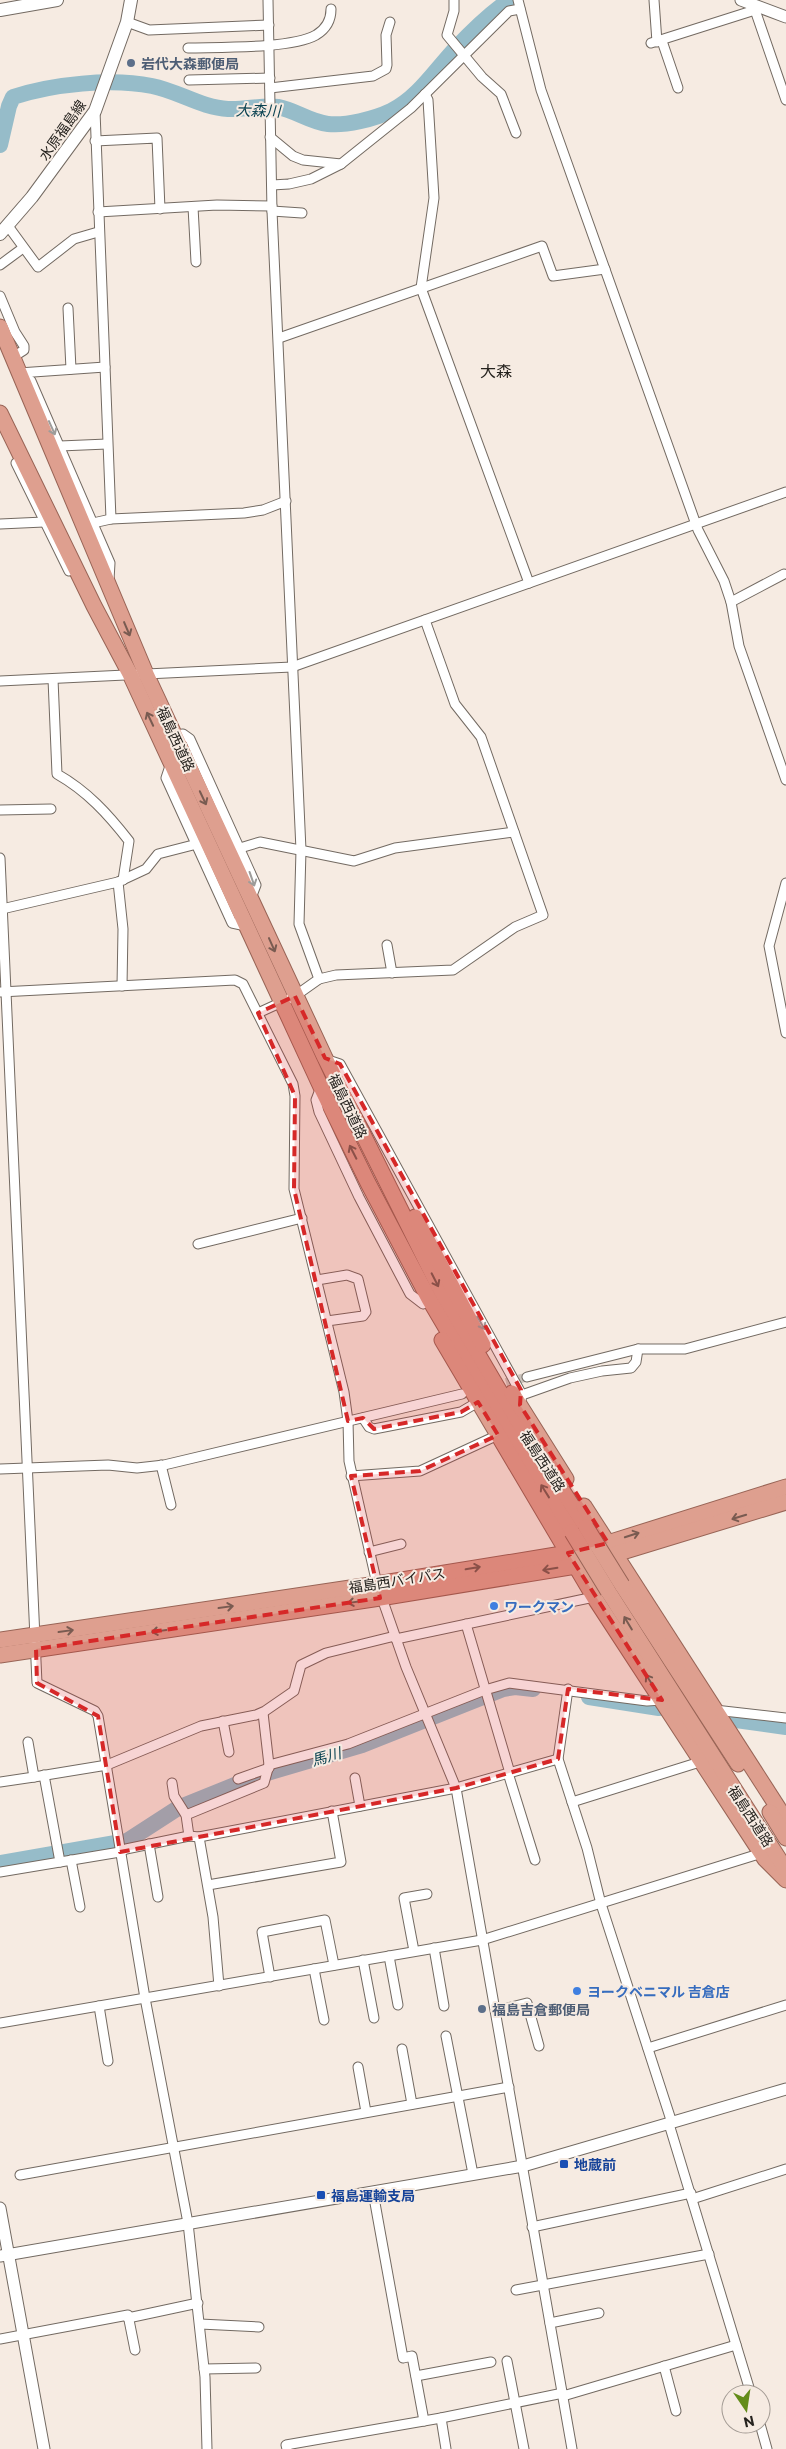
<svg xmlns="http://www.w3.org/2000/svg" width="786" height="2449" font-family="Commissioner,'Noto Sans JP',sans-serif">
<rect width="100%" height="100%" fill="#f6ebe2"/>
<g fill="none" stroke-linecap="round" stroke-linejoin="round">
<g stroke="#96bcc9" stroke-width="16">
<path d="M0,145L9,106L13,97C53,84 111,78 152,86C178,91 202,108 228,109C245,110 261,105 278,107C295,110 310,122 328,124C346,126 374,119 391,111C418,98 436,69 456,48C472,31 490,13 510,0"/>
<path d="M589,1697L659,1708"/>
<path d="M736,1720L786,1727"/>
<path d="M0,1863L127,1841L178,1808L257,1776L362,1745L503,1689L515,1687L533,1689"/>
</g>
<path stroke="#ccc3bb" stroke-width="9" stroke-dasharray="9 4.5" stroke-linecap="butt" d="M493,1386L527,1377"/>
<g stroke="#736a62" stroke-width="11">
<g id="minor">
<path d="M454,0V11L447,35L482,77L501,94L516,133"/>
<path d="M518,0L541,90L698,530L724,581L731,602L739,646L786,780"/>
<path d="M654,0L657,42"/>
<path d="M755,6V10L786,100"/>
<path d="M127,22L149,30L269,25"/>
<path d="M662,41L678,88"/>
<path d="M651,43L755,10"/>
<path d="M188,48C219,47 291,49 316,35C326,29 331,20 331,9"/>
<path d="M189,80L270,78"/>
<path d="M270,88L373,76L386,69L387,65L386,35L390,22"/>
<path d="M425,94L428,100L434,198L421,288L529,583"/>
<path d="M95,111L111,519"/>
<path d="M270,137L293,156L303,160L341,164"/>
<path d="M95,141L157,138L160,209"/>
<path d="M272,185L289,184L311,179L341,164L411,108L509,11L520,9"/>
<path d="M193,207L196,262"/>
<path d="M272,211L302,213"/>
<path d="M98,212L217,205L272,206"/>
<path d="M8,226L38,267L74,239L98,232"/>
<path d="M0,265L23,248"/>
<path d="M0,296L15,332L24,346V350L13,357"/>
<path d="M68,308L71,369"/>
<path d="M279,338L542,246L553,276L605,269"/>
<path d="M19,373L105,367"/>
<path d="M24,376L31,381L110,563L109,580"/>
<path d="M60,446L107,444"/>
<path d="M16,463L69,571"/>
<path d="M93,523L111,519L244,513L263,510L286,501"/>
<path d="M0,524L44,522"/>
<path d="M731,602L784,574"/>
<path d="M53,679L57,774C87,791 108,814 129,841L123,880"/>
<path d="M0,681L292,667L786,492"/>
<path d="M174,735L183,734L190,739L256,885L251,898"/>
<path d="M171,763L166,778L232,923L246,926"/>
<path d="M0,810L51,809"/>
<path d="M240,848L260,842L354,861L395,848L514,832"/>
<path d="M0,858L37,1683L95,1711L98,1716L145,1998L188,2223L205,2377L207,2449"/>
<path d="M118,882L123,929L122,986"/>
<path d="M786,883L769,946L786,1033"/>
<path d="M2,909L118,882L146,869L158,854L197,844"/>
<path d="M387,945L392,973"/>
<path d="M319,979L336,975L453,970L515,927L543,915L481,737L455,704L425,620"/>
<path d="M0,992L235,980L243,984L293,1084L295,1096L294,1189L344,1392L348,1421L349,1461L377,1584L406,1667L456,1788L572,2449"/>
<path d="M258,1013L295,996L319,979L299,924L301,850L272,211L268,0"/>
<path d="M325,1059L340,1064L522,1395"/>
<path d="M321,1087L316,1100L319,1112L359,1197L410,1294L423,1304"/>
<path d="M198,1244L302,1218"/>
<path d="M317,1280L347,1275L358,1279L366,1312L363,1316L327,1321"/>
<path d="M527,1377L638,1349H685L786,1322"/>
<path d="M521,1400L522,1395L570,1378L602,1371L631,1368L636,1362L638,1349"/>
<path d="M363,1418L369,1427L374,1429L461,1412L478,1402"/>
<path d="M161,1465L171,1505"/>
<path d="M0,1469L108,1465L137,1468L164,1465L462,1394"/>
<path d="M351,1476L420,1471L498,1435"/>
<path d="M369,1552L401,1544"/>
<path d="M466,1624L510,1773"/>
<path d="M396,1639L594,1597"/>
<path d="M568,1689L558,1759L587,1848L601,1904L672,2123"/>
<path d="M715,1710L786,1718"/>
<path d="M263,1713L269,1765L348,1744L485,1690L509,1683L647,1701L662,1700"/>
<path d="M223,1721L229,1752"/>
<path d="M28,1742L34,1777L107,1765L201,1726L256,1715L265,1711L294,1691L301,1665L326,1653L395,1636"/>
<path d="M508,1773L535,1860"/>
<path d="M44,1775L60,1862"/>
<path d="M355,1778L360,1806"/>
<path d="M238,1779L269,1768"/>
<path d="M0,1782L34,1777"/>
<path d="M172,1783L174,1796L186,1815L189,1836"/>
<path d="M572,1802L703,1761"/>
<path d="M186,1815L264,1783L269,1765"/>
<path d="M149,1844L158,1897"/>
<path d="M71,1860L80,1907"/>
<path d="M0,1872L120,1852L126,1849L189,1836L199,1837"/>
<path d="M208,1885L341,1862L332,1811"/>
<path d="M434,1948L444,2006"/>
<path d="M414,1951L404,1898L427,1894"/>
<path d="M389,1956L398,2005"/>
<path d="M363,1960L374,2018"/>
<path d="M314,1969L324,2020"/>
<path d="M270,1977L262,1932L325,1920L334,1965"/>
<path d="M219,1986L213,1917L199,1837L456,1788L558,1759"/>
<path d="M99,2006L108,2061"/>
<path d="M496,2011L527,2003L539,2046"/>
<path d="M0,2023L482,1940L762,1853"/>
<path d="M446,2036L473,2174"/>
<path d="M648,2048L786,2005"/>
<path d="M402,2049L412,2104"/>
<path d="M358,2067L366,2112"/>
<path d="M669,2124L751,2394"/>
<path d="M20,2175L509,2087"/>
<path d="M373,2192L403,2358L412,2356L424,2421"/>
<path d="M692,2199L786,2169"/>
<path d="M532,2227L691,2193"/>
<path d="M516,2290L709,2254"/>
<path d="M128,2318L198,2303"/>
<path d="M550,2323L599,2313"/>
<path d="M200,2324L259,2327"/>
<path d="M0,2339L128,2315L135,2350"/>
<path d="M507,2361L524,2449"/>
<path d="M664,2366L676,2411"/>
<path d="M204,2369L256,2368"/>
<path d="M416,2376L491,2362"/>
<path d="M563,2396L736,2345"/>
<path d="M441,2418L446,2449"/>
<path d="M760,2424L767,2449"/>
<path d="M287,2449L286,2445L441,2418L563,2393"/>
</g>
</g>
<g stroke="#736a62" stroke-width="13">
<g id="tertiary">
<path d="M741,0L786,17"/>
<path d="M0,2208L44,2449"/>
<path d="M0,2256L523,2166L786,2089"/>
</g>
</g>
<g stroke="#736a62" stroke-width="14">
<g id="secondary">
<path d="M0,10L57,0"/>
<path d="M0,234L32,197L95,111L127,22L131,0"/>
</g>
</g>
<g stroke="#986456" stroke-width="17">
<g id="trunk">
<path d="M0,327L146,674L325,1058L442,1293L517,1421L586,1527"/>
<path d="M0,413L94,606L130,674L321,1087L368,1183L429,1299L505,1428L572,1532"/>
<path d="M415,1217L483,1345"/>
<path d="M442,1340L594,1597L765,1859L786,1880"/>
<path d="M512,1393L566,1479"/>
<path d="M584,1506L786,1820"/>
<path d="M622,1585L738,1764"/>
<path d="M608,1591L786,1870"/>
<path d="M0,1640L377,1584L568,1553L598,1546L786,1487"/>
<path d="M0,1655L380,1598L576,1566L786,1502"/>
<path d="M770,1812L786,1838"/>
</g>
</g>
<use href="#minor" stroke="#fff" stroke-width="9"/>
<use href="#tertiary" stroke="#fff" stroke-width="11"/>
<use href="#secondary" stroke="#fff" stroke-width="12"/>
<use href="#trunk" stroke="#de9f8f" stroke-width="15"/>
<g stroke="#986456" stroke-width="17" stroke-linecap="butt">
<g id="trunk-bridge">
<path d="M586,1527L622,1585"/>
<path d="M572,1532L608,1591"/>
</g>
</g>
<use href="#trunk-bridge" stroke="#de9f8f" stroke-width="15"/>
</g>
<defs><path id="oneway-shaft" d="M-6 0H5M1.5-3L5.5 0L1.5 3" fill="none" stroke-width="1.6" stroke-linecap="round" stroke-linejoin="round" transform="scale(1.25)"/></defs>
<g stroke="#9d9c9a">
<use href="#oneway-shaft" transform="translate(52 428) rotate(66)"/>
<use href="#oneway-shaft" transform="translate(252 879) rotate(71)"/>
<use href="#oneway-shaft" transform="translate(481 1323) rotate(60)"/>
</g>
<g stroke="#795b51">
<use href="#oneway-shaft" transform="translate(127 629) rotate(67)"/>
<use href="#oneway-shaft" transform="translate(150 719) rotate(-115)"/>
<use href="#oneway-shaft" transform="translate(203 798) rotate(65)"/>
<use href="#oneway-shaft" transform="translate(272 945) rotate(66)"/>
<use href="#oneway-shaft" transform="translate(353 1152) rotate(-117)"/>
<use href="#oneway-shaft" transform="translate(435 1280) rotate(63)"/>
<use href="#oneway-shaft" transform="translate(545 1491) rotate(-122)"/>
<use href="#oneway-shaft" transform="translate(739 1517) rotate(163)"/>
<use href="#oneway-shaft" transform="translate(632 1535) rotate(-18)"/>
<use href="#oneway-shaft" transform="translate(473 1568) rotate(-10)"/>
<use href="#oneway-shaft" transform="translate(550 1569) rotate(171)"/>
<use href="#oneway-shaft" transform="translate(355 1602) rotate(172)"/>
<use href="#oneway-shaft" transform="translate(226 1607) rotate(-8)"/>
<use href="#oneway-shaft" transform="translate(628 1623) rotate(-121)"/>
<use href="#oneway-shaft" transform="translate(66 1631) rotate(-8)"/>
<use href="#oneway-shaft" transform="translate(159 1631) rotate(172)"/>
<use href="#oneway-shaft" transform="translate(650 1681) rotate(-123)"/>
</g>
<path fill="#d62828" fill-opacity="0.2" stroke="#d62828" stroke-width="4" stroke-dasharray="10 6" stroke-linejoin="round" d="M295,996L325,1058L340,1064L521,1390L520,1405L608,1543L568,1553L662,1700L568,1689L558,1759L456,1788L120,1852L98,1716L37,1683L36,1649L380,1598L351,1476L420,1471L498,1435L478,1402L461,1412L374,1429L363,1418L348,1421L294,1189L295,1096L258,1013Z"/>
<g fill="#5c6f8a" stroke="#f6ebe2" stroke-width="2">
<circle cx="131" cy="63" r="5"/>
<circle cx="482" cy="2009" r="5"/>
</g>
<g fill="#3f7fe0" stroke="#f6ebe2" stroke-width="2">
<circle cx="494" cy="1606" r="5"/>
<circle cx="577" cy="1991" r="5"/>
</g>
<g fill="#1a4fb4" stroke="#f6ebe2" stroke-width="2">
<rect x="559" y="2159" width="10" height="10" rx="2.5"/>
<rect x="316" y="2190" width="10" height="10" rx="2.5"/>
</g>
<g text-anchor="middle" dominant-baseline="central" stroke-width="4" stroke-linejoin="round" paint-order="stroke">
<g font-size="14" font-weight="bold" fill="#4e5e75" stroke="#f6ebe2" text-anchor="start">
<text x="141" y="63">岩代大森郵便局</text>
<text x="492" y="2009">福島吉倉郵便局</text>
</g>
<g font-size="14" fill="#26231f" stroke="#f6ebe2">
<text transform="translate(62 130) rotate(-55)">水原福島線</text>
<text transform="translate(176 739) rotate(65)">福島西道路</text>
<text transform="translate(348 1106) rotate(64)">福島西道路</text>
<text transform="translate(543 1461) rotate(57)">福島西道路</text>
<text transform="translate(397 1580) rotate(-9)">福島西バイパス</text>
<text transform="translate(751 1816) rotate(57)">福島西道路</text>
</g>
<g font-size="14" font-weight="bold" fill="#366cbe" stroke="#f6ebe2" text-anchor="start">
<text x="504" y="1606">ワークマン</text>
<text x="587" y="1991">ヨークベニマル 吉倉店</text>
</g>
<g font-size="14" font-weight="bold" fill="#164399" stroke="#f6ebe2" text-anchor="start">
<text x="574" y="2164">地蔵前</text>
<text x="331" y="2195">福島運輸支局</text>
</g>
<g font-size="15" font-style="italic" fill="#0b4352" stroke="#f6ebe2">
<text transform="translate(258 110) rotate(1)">大森川</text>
<text transform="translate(326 1756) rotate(-16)">馬川</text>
</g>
<g font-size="16" fill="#26231f" stroke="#f6ebe2">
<text x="496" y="370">大森</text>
</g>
</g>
<g transform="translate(746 2409) rotate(167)"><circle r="24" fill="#f6ebe2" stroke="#a39b94"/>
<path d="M0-4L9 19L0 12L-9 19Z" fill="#638c19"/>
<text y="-8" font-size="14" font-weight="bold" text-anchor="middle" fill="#26231f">N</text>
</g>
</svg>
